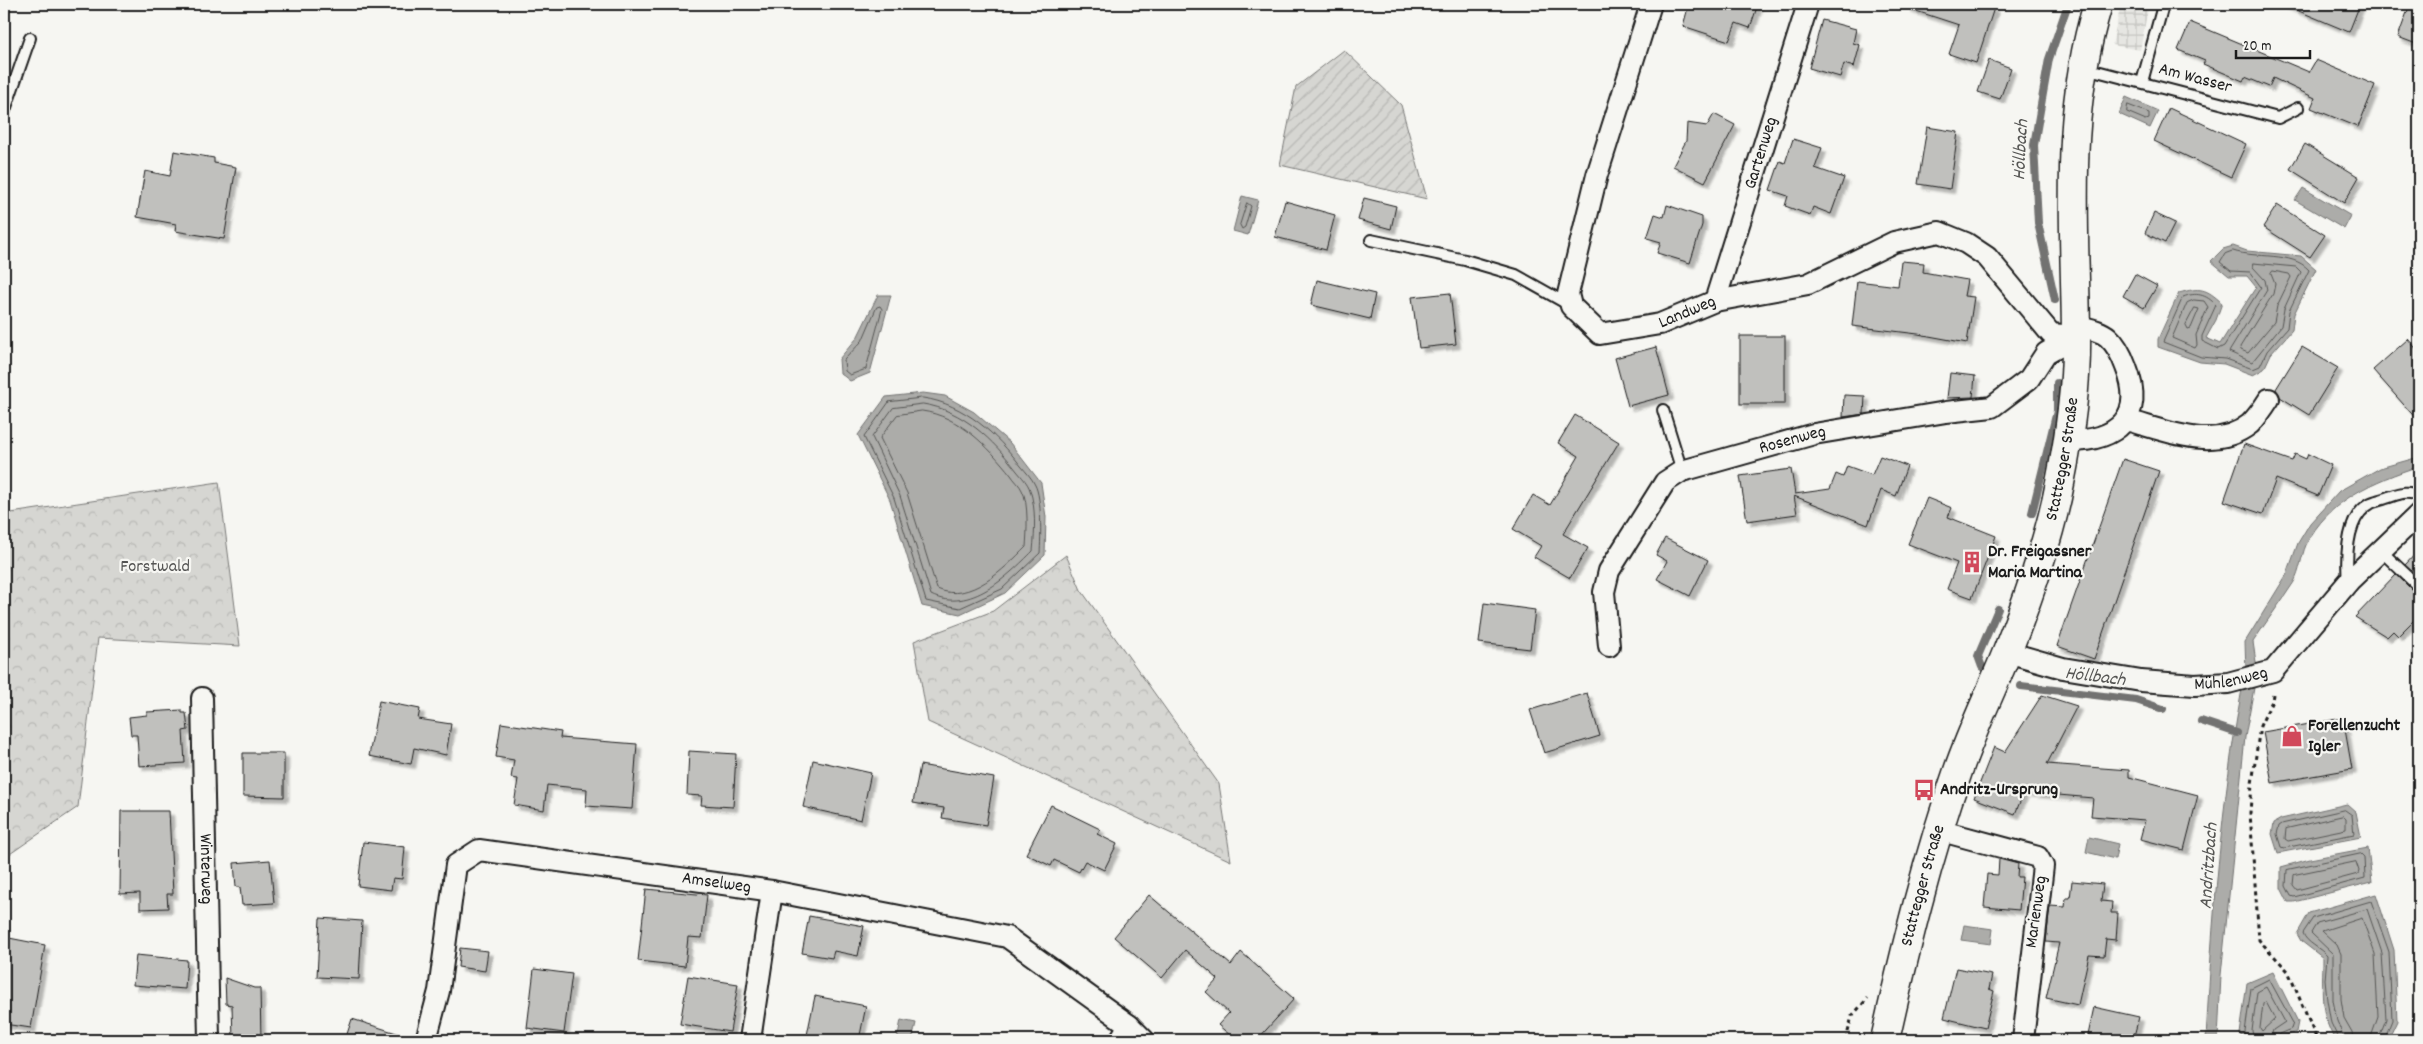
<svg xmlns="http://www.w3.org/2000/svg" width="2423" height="1044" font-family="Dekko,sans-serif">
<defs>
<pattern id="industrial-grid" width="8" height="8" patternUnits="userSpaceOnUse" patternTransform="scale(1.25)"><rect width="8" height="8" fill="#e6e6e2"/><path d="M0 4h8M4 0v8" fill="none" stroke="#c5c5c1"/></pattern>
<pattern id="forest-crowns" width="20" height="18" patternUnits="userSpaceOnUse" patternTransform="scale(1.25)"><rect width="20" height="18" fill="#d6d6d2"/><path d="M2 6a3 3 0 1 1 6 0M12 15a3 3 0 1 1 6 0" fill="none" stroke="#b7b7b4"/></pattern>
<pattern id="garden-furrows" width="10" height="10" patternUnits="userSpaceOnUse" patternTransform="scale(1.25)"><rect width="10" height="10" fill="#d6d6d2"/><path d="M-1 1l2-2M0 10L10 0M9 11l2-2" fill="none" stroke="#b7b7b4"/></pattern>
<filter id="shadow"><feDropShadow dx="4.5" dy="4.5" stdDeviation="1" flood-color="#0004"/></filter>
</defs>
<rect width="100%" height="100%" fill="#f6f6f2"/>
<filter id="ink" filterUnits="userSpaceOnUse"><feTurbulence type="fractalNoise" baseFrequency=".02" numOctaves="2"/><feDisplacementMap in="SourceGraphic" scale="10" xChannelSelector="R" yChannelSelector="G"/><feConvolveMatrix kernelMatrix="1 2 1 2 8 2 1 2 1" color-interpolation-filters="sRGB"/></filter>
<g filter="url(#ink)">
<path fill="url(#industrial-grid)" d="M2121,4H2149L2140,50L2112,45Z"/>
<g fill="url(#forest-crowns)" stroke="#797977">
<path d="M219,482L240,646L98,638L78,807L4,858V514Z"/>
<path d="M1066,555L1081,590L1219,784L1231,861L928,722L914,641L993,611Z"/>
</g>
<path fill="url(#garden-furrows)" stroke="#797977" d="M1344,50L1401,105L1427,199L1280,165L1296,87Z"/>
<g fill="#acaca9" stroke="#727271">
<path d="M2126,97L2158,111L2150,128L2119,114Z"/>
<path d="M2303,188L2351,216L2344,229L2295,200Z"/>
<path d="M1242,196L1258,200L1248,235L1233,231Z"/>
<path d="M2233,246L2247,251L2301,256L2316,269L2294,314L2292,330L2271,354L2264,369L2253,375L2224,364L2200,362L2158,347V339L2179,293C2200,287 2206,288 2222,303L2216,320L2206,338L2220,344L2256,287L2247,276H2229L2211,261L2223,249Z"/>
<path d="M878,295H891L870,373L850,381L840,373L839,359L857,338Z"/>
<path d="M923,393L945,396L974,412L1010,443L1041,483L1046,517L1045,555L1005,593L960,614L922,606L890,500L858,435L886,397Z"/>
<path d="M2419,457V466C2374,481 2328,500 2306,545C2301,557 2300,571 2294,582C2281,602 2266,622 2253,642L2257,669L2246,672L2245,642L2287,574L2298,543L2310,523L2339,491L2380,468Z"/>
<path d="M2254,688L2245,737L2221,975L2218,1040H2206C2212,924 2221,803 2242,689Z"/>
<path d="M2347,804L2356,812L2361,837L2278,853L2272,834L2274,823L2281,819Z"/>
<path d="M2089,837L2118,844L2115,859L2086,852Z"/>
<path d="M2368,848L2372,882L2294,902H2288L2281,888V867L2310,859Z"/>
<path d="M2376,894L2394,950L2397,1021L2388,1040H2335C2318,1010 2323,990 2323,958L2301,941L2297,934L2309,913Z"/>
<path d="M1964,925L1993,929L1991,944L1961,940Z"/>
<path d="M2273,972L2298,1022L2296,1032L2275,1040H2244L2240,1034L2247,983Z"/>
<path d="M901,1020L916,1023L912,1040H897Z"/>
</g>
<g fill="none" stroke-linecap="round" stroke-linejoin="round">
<g stroke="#565654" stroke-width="1">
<path d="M2128,105L2149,113V119L2146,120L2127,112Z"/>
<path d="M1247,203L1251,206L1245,227L1242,229L1240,225Z"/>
<path d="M2233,251C2256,259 2292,251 2309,270L2289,311L2287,328L2267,351L2260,366L2253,369L2225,359L2201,357L2163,342L2183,297C2196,292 2206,294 2216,305L2202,336V341L2218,349L2224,346L2261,287L2250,272L2231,271L2220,262L2225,254Z"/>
<path d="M2253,263L2296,267L2301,272L2284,309L2281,326L2252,362L2229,352L2267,290L2265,280L2253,267Z"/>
<path d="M2273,271L2289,274L2291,277L2277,306L2274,322L2248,353L2241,350L2240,347L2273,294L2275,284L2271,274Z"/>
<path d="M2194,300L2204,301L2208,307L2196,335L2197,345L2195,348L2172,338L2187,303Z"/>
<path d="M877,307L880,306L882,309L866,369L850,375L845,371L844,360L862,341Z"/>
<path d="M2195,308L2199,309L2191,328L2188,329L2186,325Z"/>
<path d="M923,398C965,404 996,434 1021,466C1026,472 1032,478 1035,485C1042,498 1041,538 1040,553L1002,589L960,608L926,601L894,498L864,437L889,402Z"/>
<path d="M923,404C963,410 993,440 1017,471C1021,476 1028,483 1030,490C1036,508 1035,531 1033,551C1008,576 970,614 931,595L900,496L872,437L893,408Z"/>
<path d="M922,411C959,416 988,446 1011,475C1014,480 1020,485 1022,490C1029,503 1027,533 1026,547C1004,569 970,604 937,589L907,493L880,438L897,415Z"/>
<path d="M2345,810L2352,815L2354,834L2284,848L2281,847L2277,834L2279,826L2282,824Z"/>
<path d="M2343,816L2346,819V829L2288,841L2285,839L2286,829Z"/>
<path d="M2361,854L2364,857L2365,878L2294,897L2291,896L2286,886L2287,870Z"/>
<path d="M2356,862L2359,871L2358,874L2297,890L2293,885L2294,875Z"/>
<path d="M2266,1002L2275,1019L2262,1031L2260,1028L2263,1004Z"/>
<path d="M2248,1040L2245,1032L2251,988L2269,979L2293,1023L2291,1029L2279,1034L2276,1040"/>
<path d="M2254,1040L2252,1031L2257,992L2266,987L2285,1022L2273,1030L2270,1040"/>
<path d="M2339,1040L2331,1023L2327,1000L2325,980L2327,956C2321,948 2306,943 2303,933L2313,918L2371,901L2389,952L2392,1020L2384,1040"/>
<path d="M2345,1040L2337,1021L2333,1000V954L2311,933L2317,923L2367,909L2382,953L2386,1019L2378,1040"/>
<path d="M2353,1040L2352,1032L2344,1018L2341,999V954L2337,945L2322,931L2362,918L2375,954L2378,1017L2370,1040"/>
</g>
<g stroke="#727271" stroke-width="8">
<path d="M2055,300L2038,223L2034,145L2049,59L2068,4"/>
<path d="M2032,513L2057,411V383"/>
<path d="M1982,667L1978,656L1998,609"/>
<path d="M2021,686L2136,700L2163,709"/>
<path d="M2201,721L2237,733"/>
</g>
</g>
<g fill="#c0c0bd" stroke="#1c1c1c" filter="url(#shadow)">
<path d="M1689,4H1758L1750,28L1736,23L1729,41L1683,26Z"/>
<path d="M1907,4H1981L1994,8L1976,63L1949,54L1959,25L1907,8Z"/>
<path d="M2282,4H2360L2349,32Z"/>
<path d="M2410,4H2419V45L2398,37Z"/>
<path d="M1822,20L1856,29L1853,43L1860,45L1854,67L1844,64L1840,77L1809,68Z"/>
<path d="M2190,22L2309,72L2316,60L2375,85L2358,127L2311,108L2315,98L2273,78L2269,87L2245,77L2243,81L2203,64L2205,61L2178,50Z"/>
<path d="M1989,60L2011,68L2000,99L1978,92Z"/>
<path d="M2169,108L2246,144L2231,177L2154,141Z"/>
<path d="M1714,114L1735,125L1705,182L1673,166L1686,141L1687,123L1707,126Z"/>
<path d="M1927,127L1958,132L1950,189L1918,184Z"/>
<path d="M1793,139L1822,148L1815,168L1844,178L1831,214L1813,207L1810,215L1785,206L1788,196L1770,190L1780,161L1785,163Z"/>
<path d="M2305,144L2359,177L2344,203L2290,169Z"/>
<path d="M174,151L214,158V163L236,167L224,239L175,231L176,224L137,217L145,171L170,176Z"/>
<path d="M1364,198L1396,206L1391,229L1358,220Z"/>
<path d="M1285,201L1335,215L1326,250L1275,237Z"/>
<path d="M1667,205L1702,217V225L1690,263L1657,253L1661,242L1647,238L1655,214L1664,217Z"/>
<path d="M2277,205L2325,235L2310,257L2263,227Z"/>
<path d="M2154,213L2175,223L2165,243L2145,233Z"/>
<path d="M1901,261L1924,263L1923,272L1967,280L1964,296L1974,297L1967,343L1918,334L1852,326L1857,281L1898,286Z"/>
<path d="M2135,274L2157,286L2144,308L2123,296Z"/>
<path d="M1317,280L1375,294L1370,319L1311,305Z"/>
<path d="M1450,293L1456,344L1419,348L1412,297Z"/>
<rect x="1740" y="336" width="45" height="68"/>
<path d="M2408,339L2419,352V422L2373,370Z"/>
<path d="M1656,347L1669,395L1628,406L1615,358Z"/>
<path d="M2302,347L2338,368L2309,415L2280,397L2276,389Z"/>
<path d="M1950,373L1975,376L1973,397L1947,398Z"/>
<path d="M1844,395L1865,396L1864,414L1843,417Z"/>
<path d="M1575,415L1619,442L1563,534L1588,548L1570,578L1534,557L1541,546L1513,529L1533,495L1550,505L1579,456L1558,443Z"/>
<path d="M2244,444L2292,461L2295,454L2306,459L2308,454L2331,465L2318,496L2276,479L2263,514L2224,501Z"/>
<path d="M1880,456L1907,466L1896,496L1881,490L1868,525L1794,496L1797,514L1747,521L1740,476L1791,469L1795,494L1830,489L1836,474L1843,477L1847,466L1872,475Z"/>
<path d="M2123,459L2159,471L2094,659L2057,646Z"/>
<path d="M1927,498L1952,508L1948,517L1996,536L1972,598L1947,589L1957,563L1908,544Z"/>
<path d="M1665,538L1708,560L1690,596L1657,579L1667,561L1656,555Z"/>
<path d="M2419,550V578L2405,565Z"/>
<path d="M2396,574L2414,592L2419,594V615L2398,636L2393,631L2387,637L2355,617Z"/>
<path d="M1484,603L1535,610L1530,649L1479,643Z"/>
<path d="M1587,693L1600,736L1544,753L1530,710Z"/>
<path d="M2042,695L2077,706L2047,764L2129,770V777L2198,795L2184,850L2140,839L2145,820L2091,816L2093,798L2024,792L2015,814L1974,798L1994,747L2005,752Z"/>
<path d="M379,701L420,709L418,719L451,724L446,755L414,748L411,764L369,756Z"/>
<path d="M182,710V713H186L188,730L183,731L185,763L139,766L137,735H131L129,717L147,715V712Z"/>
<path d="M2343,718L2352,769L2272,783L2263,732Z"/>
<path d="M501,723L561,732L560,738L637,744L632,809L586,806L587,789L547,785L544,810L514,805L518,779L511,778L514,760L496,757Z"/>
<path d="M689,751L736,754L733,807L701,805L702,796L687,795Z"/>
<path d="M243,753H284V797L243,796Z"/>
<path d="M813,760L871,773L861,820L803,807Z"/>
<path d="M920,765L994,778L986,825L942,818L944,808L913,803Z"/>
<path d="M1051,805L1100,829L1097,834L1117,844L1104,870L1085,861L1079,872L1054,860L1051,866L1026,854Z"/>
<path d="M121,811H169L173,894H167L168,908L140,909V893L120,894Z"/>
<path d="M363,842L405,847L402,879L393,878L391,890L358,886Z"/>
<path d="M1999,859L2018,864L2017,877H2022L2019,910L1984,907L1987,874L1998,875Z"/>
<path d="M270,860L274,903L242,905L240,887H236L234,863Z"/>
<path d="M2072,881L2103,884L2101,901L2112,902L2111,913H2118L2116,940L2106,939L2104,956L2089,955L2078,1005L2046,998L2059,943L2046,942L2050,906L2065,907L2066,898H2070Z"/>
<path d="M646,889L707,895L702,938L688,937L685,966L638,961Z"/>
<path d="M1149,895L1231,965L1241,952L1294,999L1257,1040H1236L1218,1025L1229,1013L1206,992L1218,979L1185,950L1162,978L1114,937Z"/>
<path d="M809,916L864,926L858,956L834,951L832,958L802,953Z"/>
<path d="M320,918L362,921L359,979L317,977Z"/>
<path d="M4,937L45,945L31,1028L4,1024Z"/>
<path d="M460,948L488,951L485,971L458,967Z"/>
<path d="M136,955L187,960L185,989L133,985Z"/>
<path d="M1956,968L1992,975L1989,989L1994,991L1985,1028L1944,1018Z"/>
<path d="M534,969L572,974L564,1033L527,1028Z"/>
<path d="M688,976L738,984L730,1032L680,1024Z"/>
<path d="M225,978L254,988H260L261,1040H233L232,1005L226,1004Z"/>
<path d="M815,996L866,1006L859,1040H806Z"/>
<path d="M2094,1007L2139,1017L2133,1040H2087Z"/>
<path d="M352,1019L406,1036L405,1040H345Z"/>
</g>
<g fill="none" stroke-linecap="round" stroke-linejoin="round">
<g stroke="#1c1c1c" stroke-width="14">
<g id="service">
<path d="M2085,68L2278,118L2298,108"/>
<path d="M2142,82L2162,9"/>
<path d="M4,113L30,38"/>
<path d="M1371,240L1465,260L1516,275L1571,306"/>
<path d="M1663,410L1682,471"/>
<path d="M2380,550L2419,587"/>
<path d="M2348,582C2346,558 2345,517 2371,503C2375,501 2381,500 2386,498C2399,494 2405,490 2419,495"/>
</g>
</g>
<g stroke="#1c1c1c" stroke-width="24">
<g id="minor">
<path id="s1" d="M1651,4L1597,175L1568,294L1571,306L1600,334L1660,324L1715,301L1808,284L1894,242L1939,232L1966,243L1987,257L2051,334L2076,336"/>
<path id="s2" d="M1715,301L1808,4"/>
<path d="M2126,420C2165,430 2214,453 2250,424C2257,417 2264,407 2269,399"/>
<path d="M2068,441C2117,441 2146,417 2126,367C2122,356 2117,345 2108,337C2100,330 2086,328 2076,325"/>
<path id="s3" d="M1609,646L1604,592L1609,571L1665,482L1682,471L1814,434L1946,412L1992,407L2029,379L2046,353L2076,336"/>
<path id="s4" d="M2007,652L2063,668L2141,681L2195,685L2228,683L2273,671L2350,580L2419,514"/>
<path id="s5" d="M202,698L209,1040"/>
<path d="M1938,830L2038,857L2043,866L2023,1040"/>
<path id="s6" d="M426,1040L439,991L456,865L479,850L772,891L1007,937L1129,1025L1144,1040"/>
<path d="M750,1040L772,891"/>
<path d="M1120,1040L1129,1025"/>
</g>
</g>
<g stroke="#1c1c1c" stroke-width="31">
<g id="secondary">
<path id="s7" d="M1885,1040C1905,950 1927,859 1958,771C1972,730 1991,692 2007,652C2029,597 2049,541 2060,483C2070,434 2077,384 2076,334C2075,219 2064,116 2098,4"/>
</g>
</g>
<g stroke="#1c1c1c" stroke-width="3" stroke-dasharray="4 4" stroke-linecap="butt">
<path d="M2273,694L2272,701L2260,726L2252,784L2250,813L2259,940L2288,971L2317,1040"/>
<path d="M1846,1040L1852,1016L1868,998"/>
</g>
<use href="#service" stroke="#f6f6f2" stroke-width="10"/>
<use href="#minor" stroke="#f6f6f2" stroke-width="20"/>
<use href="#secondary" stroke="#f6f6f2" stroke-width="28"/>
</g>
</g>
<defs>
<g id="building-bare" transform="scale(1.725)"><path d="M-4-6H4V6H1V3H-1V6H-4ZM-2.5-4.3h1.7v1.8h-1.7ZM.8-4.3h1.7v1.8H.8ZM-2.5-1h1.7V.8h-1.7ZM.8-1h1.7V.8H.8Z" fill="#d1495b" stroke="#f6f6f2" stroke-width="2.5" paint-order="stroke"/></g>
<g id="shop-bare" transform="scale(1.725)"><path d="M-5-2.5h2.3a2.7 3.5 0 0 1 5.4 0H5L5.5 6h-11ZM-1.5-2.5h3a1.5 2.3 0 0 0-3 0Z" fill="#d1495b" stroke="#f6f6f2" stroke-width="2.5" paint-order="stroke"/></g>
<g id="bus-bare" transform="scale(1.725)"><path d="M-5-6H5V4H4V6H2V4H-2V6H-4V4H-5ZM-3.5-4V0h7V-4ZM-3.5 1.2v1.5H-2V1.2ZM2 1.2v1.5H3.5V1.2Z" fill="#d1495b" stroke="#f6f6f2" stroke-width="2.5" paint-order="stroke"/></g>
</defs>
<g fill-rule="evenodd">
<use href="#building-bare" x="1972" y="562"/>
<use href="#shop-bare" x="2292" y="736"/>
<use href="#bus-bare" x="1924" y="790"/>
</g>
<g text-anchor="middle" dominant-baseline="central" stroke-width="4.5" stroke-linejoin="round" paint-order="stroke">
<g font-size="18" fill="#1c1c1c" stroke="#f6f6f2">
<text transform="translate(2195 79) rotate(15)">Am Wasser</text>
<text stroke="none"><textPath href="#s2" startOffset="155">Gartenweg</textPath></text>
<text stroke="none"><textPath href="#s1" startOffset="445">Landweg</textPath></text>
<text stroke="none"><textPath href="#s3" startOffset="316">Rosenweg</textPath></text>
<text stroke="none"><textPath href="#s7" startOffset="609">Stattegger Straße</textPath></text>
<text stroke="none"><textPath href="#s4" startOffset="228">Mühlenweg</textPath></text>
<text stroke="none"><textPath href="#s5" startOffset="171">Winterweg</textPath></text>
<text stroke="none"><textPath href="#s6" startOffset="445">Amselweg</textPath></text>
<text stroke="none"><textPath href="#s7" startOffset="159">Stattegger Straße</textPath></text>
<text transform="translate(2037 912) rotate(-82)">Marienweg</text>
</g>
<g font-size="18" font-weight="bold" fill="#1c1c1c" stroke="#f6f6f2" text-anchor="start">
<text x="1988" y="552">Dr. Freigassner<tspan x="1988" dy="21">Maria Martina</tspan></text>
<text x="2308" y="726">Forellenzucht<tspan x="2308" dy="21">Igler</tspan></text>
<text x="1940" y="790">Andritz-Ursprung</text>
</g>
<g font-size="18" fill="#545453" stroke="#f6f6f2">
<text x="155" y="567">Forstwald</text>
</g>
<g font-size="19" font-style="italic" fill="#565654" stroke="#f6f6f2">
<text transform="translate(2022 150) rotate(-87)">Höllbach</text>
<text transform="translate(2095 678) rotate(7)">Höllbach</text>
<text transform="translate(2210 866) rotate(-86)">Andritzbach</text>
</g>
</g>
<rect width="2423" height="1044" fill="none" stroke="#f6f6f2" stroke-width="20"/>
<rect x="10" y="10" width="2403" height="1024" fill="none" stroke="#1c1c1c" stroke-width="2" filter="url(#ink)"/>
<path d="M2236 50v8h74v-8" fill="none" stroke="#1c1c1c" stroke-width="2.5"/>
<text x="2243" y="50" font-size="15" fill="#1c1c1c" stroke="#f6f6f2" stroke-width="4" paint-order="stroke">20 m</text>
</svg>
